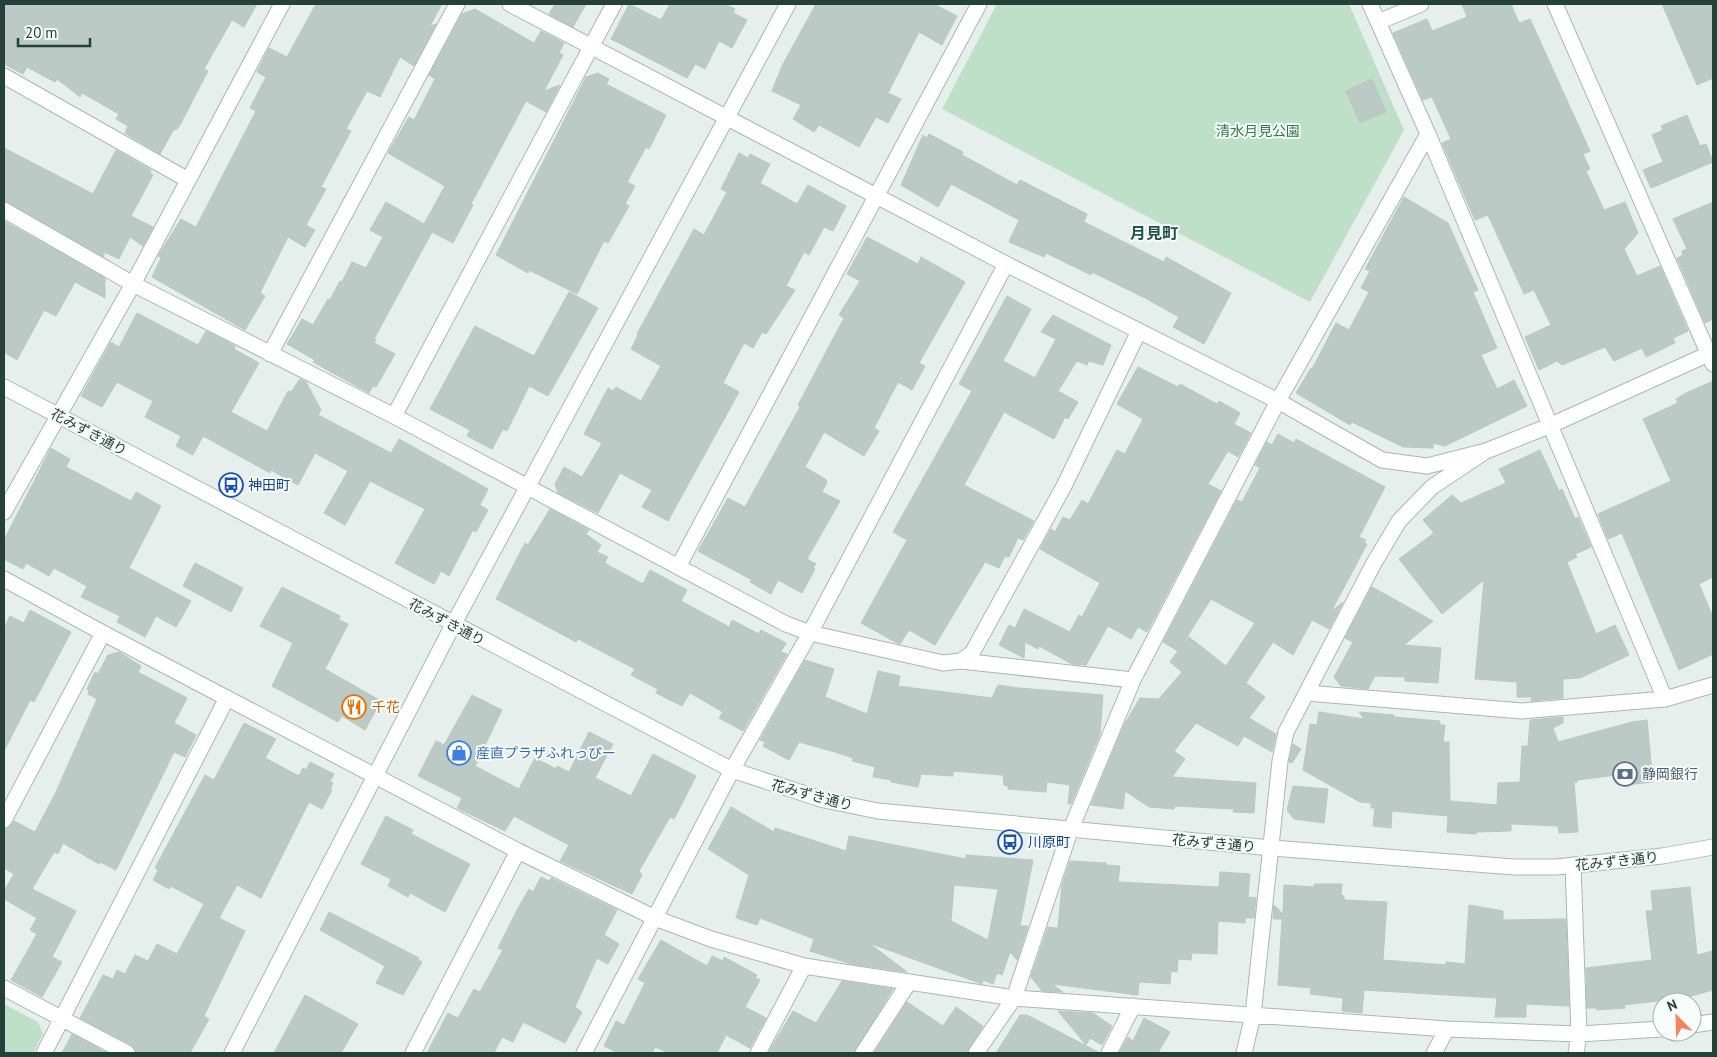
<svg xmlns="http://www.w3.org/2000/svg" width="1717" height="1057" font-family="'PT Sans','Noto Sans JP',sans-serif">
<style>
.green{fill:#bfe0c8}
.building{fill:#bbcac4;stroke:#b8c9c2;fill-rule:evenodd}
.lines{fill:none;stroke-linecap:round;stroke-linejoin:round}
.street-casing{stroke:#a8b8b2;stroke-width:17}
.secondary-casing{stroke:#a4bbb3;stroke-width:17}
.street{stroke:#fff;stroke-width:15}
.secondary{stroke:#fff;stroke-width:15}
.labels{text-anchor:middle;stroke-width:4;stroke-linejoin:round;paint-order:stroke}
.park-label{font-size:14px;fill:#2d7a4b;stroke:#f7fbf9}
.street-label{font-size:14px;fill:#24423a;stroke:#f7fbf9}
.transit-label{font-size:14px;fill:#164399;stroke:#f7fbf9;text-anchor:start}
.food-label{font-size:14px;fill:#c56008;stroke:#f7fbf9;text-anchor:start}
.shop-label{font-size:14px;fill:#366cbe;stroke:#f7fbf9;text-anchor:start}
.service-label{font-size:14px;fill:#4e5e75;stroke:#f7fbf9;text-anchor:start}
.quarter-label{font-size:16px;font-weight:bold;fill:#1f5548;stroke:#f7fbf9}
</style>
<rect width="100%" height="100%" fill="#e6efeb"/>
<path class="green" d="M997 4H1349L1404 130 1310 302 942 109Z
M4 1004 38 1022 43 1034 33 1053H4Z"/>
<path class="building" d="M4 4H257L244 27 232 20 204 69 208 71 180 125 176 130 174 129 160 154 125 133 128 126 116 119 119 114 82 93 80 97 57 79 55 82 27 67 23 74 4 64Z
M316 4H442L430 26 436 24 414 66 400 57 380 97 367 91 346 129 351 131 321 187 326 189 306 225 315 230 305 247 288 237 260 293 265 296 245 330 152 277 161 258 158 256 181 219 196 227 256 111 250 108 266 77 257 72 269 48 287 57Z
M555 4H586L573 27 549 14Z
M629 4 661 20 670 4H725L735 9 733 13 747 20 732 48 719 41 705 69 695 64 687 78 611 39Z
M816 4H934L957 16 942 45 919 32 888 93 901 99 888 123 876 117 859 147 819 125 814 132 793 119 801 105 772 91 782 66Z
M1462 4H1511L1519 23 1530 19 1590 151 1583 154 1590 169 1586 171 1604 210 1625 202 1638 233 1624 249 1637 276 1660 266 1688 331 1673 338 1675 343 1646 357 1642 348 1614 361 1605 347 1562 365 1557 361 1539 370 1525 337 1551 325 1534 290 1524 294 1488 215 1475 220 1442 143 1451 139 1432 97 1423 100 1393 33 1427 19 1432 31 1467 17Z
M1662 4H1713V78L1697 85Z
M475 9 534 43 541 31 564 43 559 53 563 55 544 91 560 85 546 112 526 101 471 204 473 205 453 243 432 232 374 339 376 340 374 343 395 354 376 387 373 386 369 393 313 362 315 360 287 344 302 319 313 325 328 299 330 300 340 281 342 282 352 262 366 268 383 237 370 230 386 202 424 224 445 186 388 153 409 117 414 120 435 79 429 75 462 14Z
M598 73 609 79 606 84 666 115 649 149 646 147 627 182 635 186 625 204 629 206 608 243 604 241 577 294 529 270 528 273 496 255 586 77Z
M1372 79 1386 112 1360 123 1346 91Z
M1687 115 1700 146 1706 144 1713 162 1651 188 1643 170 1663 162 1652 135 1663 130 1661 126Z
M929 134 963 152 962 155 1017 185 1020 180 1087 214 1084 222 1164 262 1166 257 1231 293 1204 344 1173 327 1179 317 1145 298 1092 272 1091 275 1046 253 1044 257 1009 242 1019 220 951 184 938 207 901 185 923 135 927 138Z
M4 148 93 194 116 150 151 170 150 173 153 175 131 216 153 227 143 246 130 237 119 259 104 252V257L4 201Z
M739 153 748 158 750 154 770 164 760 183 797 204 808 185 846 206 833 231 824 227 809 255 804 252 786 286 795 290 766 334 762 332 753 348 744 343 723 383 739 392 668 521 642 507 652 490 620 473 598 513 558 493 555 484 564 467 582 477 602 443 584 434 608 388 613 391 616 387 641 401 661 366 631 349 638 335 637 334 694 229 704 235 727 192 721 189Z
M1404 197 1448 223 1478 290 1473 292 1497 348 1481 355 1497 389 1514 380 1527 406 1445 446 1433 443V448L1403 447 1352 422 1350 425 1296 393 1311 368 1312 369 1336 323 1349 330 1369 292 1361 288 1370 271 1365 269Z
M1713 202V319L1705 323 1677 258 1683 255 1682 251 1687 249 1673 219Z
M4 221 105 278V298L75 282 56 316 44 310 17 360 4 352Z
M867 237 918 264 921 257 965 282 919 363 925 366 912 390 898 382 874 428 879 431 864 456 824 432 805 467 825 479 827 482 822 492 840 501 807 559 816 564 813 567 815 569 802 593 778 580 771 594 750 582 752 580 698 551 728 498 745 507 800 407 798 405 844 318 839 315 860 281 847 274Z
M569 292 598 308 548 396 529 386 507 431 503 429 492 449 467 436 470 430 430 409 475 326 534 356Z
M1007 296 1031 309 1003 361 1035 378 1056 339 1041 332 1053 315 1111 345 1103 365 1089 361 1087 365 1077 361 1058 391 1078 402 1068 419 1065 417 1054 439 1004 412 964 485 1034 521 1023 540 1018 538 1009 557 1005 556 999 568 985 562 935 645 909 630 900 644 895 642 861 623 907 540 893 532 972 391 959 384Z
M137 313 198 345 206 331 235 346 234 349 259 363 231 412 267 431 288 391 291 392 300 379 306 382 321 410 318 415 391 453 399 439 488 489 480 505 488 510 476 532 473 530 449 576 441 571 434 584 395 563 425 509 370 481 345 525 324 513 348 471 315 453 298 485 271 470 270 473 203 436 193 455 176 446 181 436 145 417 153 401 117 382 102 407 81 396 111 342 119 347Z
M1138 367 1178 387 1180 384 1217 404 1219 401 1240 413 1234 424 1251 433 1238 457 1228 451 1208 484 1221 491 1147 632 1138 627 1131 639 1108 626 1086 665 1072 664 1039 646 1038 649 1025 642 1024 658 999 645 1009 625 1015 628 1024 609 1070 632 1079 615 1082 617 1100 583 1040 549 1051 529 1055 532 1063 517 1070 520 1082 500 1088 504 1117 450 1125 454 1143 419 1117 404Z
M1713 381V577L1699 584 1713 617V654L1679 670 1622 533 1608 539 1598 514 1671 481 1643 419 1678 403 1676 399 1686 393Z
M1278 434 1294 443 1296 439 1385 487 1359 537 1366 540 1364 543 1367 544 1331 612 1343 602 1329 629 1312 620 1293 655 1273 642 1246 683 1265 697 1249 718 1276 734 1272 752 1244 736 1238 746 1196 723 1174 751 1185 759 1172 777 1256 783 1254 813 1233 812 1234 809 1175 806 1174 809 1149 807 1125 791 1123 809 1091 805 1124 725 1140 698 1159 699 1182 672 1170 662 1178 651 1163 642 1237 500 1242 502 1260 468 1255 465 1267 442 1272 445ZM1211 599 1255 623 1226 666 1189 637 1180 648Z
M51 448 70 459 66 467 131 501 136 492 161 506 129 568 191 601 176 627 156 616 145 637 117 622 120 616 81 597 87 586 54 568 49 576 26 563 23 569 4 559V540Z
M1540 450 1559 491 1562 489 1575 519 1578 517 1591 547 1575 554 1577 557 1567 562 1596 634 1615 625 1629 655 1580 678 1563 679V698L1531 701 1532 697H1517V682L1475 679 1484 580 1442 614 1399 559 1434 533 1423 520 1452 495 1461 503 1506 483 1499 469Z
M550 509 589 530 586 534 601 545 597 552 608 557 605 562 608 565 643 584 650 570 687 590 681 601 729 627 732 620 759 634 761 630 786 643 781 652 787 654 743 731 719 718 723 712 690 693 682 706 656 693 658 689 631 675 635 669 578 639 576 642 496 599 525 543 528 545Z
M195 563 243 588 231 612 183 586Z
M282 587 340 616 339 620 348 624 325 669 381 701 365 730 342 716 338 722 272 686 293 643 260 626Z
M1372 587 1433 621 1404 645 1441 648 1438 683 1405 681V677L1375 676 1368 689 1341 686 1334 677 1353 642 1345 638Z
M30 610 71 632 34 702 30 700 4 751V628L10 616 24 623Z
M119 652 141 666 138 672 187 698 174 723 196 735 185 757 174 752 116 870 100 862 99 864 63 843 58 854 54 852 32 889 76 911 52 957 62 962 42 997 11 980 37 934 30 930 37 918 4 899V891L14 874 4 868V829L9 828 14 821 35 832 56 792 97 699 88 694 89 691 87 689 95 672 98 674 108 655Z
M805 660 834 669 825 697 867 714 878 671 900 676 898 686 992 698 998 685 1019 688 1103 695 1100 734 1071 804H1068L1070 785 1047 782 1046 792 1008 789V786L1004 785 1003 775 953 771V776L921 774 918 787 891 782V780L873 777 875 767 852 761 853 758 835 752 799 742 789 760 763 746 765 742 760 740Z
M472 695 502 710 475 766 519 789 535 758 556 769 557 766 569 772 589 732 613 744 595 778 631 796 653 754 696 776 674 819 670 817 639 871 642 875 632 894 560 861 569 845 514 816 505 831 457 808 462 798 418 776 436 741 444 745Z
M1319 712 1364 719 1359 712 1394 715V717L1440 721V725H1445L1443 742H1449L1450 801 1497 805 1498 783 1520 782 1522 746H1528L1530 720 1563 717V723L1553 728 1558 742 1632 722 1647 720 1653 782 1625 785 1624 774 1577 780V782H1574L1578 832 1559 833 1558 826 1511 824V831L1477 832 1476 834 1447 832 1448 816 1392 811 1391 828 1373 826 1375 808H1371V803L1360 802 1303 770 1310 724 1317 725Z
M244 723 276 739 265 758 299 776 303 768 306 770 310 762 334 774 330 782 333 783 330 789 332 790 322 809 309 802 261 898 237 885 219 918 245 931 204 1016 209 1019 190 1053H136L131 1045 80 1018 103 975 113 979 117 970 125 974 135 955 148 961 157 944 177 954 204 904 171 886 169 889 153 880 158 870 155 868 205 775 214 780Z
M1293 744 1301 749 1292 763 1289 762Z
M1293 786 1328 789 1324 823 1294 819 1287 810Z
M731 807 774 832 775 828 846 851 849 836 966 859V855L1033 860 1020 926H1028L1017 960 1010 952 1002 975 997 973 993 984 983 980 982 984 869 943 907 972 851 964 810 951 814 939 760 918 757 925 736 918 749 875 708 849ZM954 885 998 889 988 940 951 921Z
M386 816 413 830 411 834 470 864 445 912 410 893 408 897 388 886 391 879 361 864Z
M1070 861 1106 863V865L1120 866 1118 882 1219 887 1220 872 1250 874 1248 897 1256 898 1254 918H1245V923L1218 921 1217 954 1192 953 1191 960 1178 959 1177 972 1171 971 1170 984 1139 982 1138 995 1052 984 1063 992 1042 991 1031 977 1048 927 1058 928 1062 885Z
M541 877 549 881 551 878 617 910 604 935 619 944 608 964 597 958 575 1007 582 1012 565 1043 523 1022 513 1042 502 1037 494 1053H427L448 1013 458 1018 474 989 480 992 503 950 498 948 516 912 529 889 533 892Z
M1314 884H1342L1341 895 1344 896V900L1387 902 1383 960 1446 965V962L1465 964 1469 905 1503 911V920L1566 919 1569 1006 1526 1004V1017H1495L1497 998 1364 990 1362 1013 1342 1011 1343 998 1310 994 1311 988 1278 985 1282 919H1273L1274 905 1283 914 1284 885 1314 887Z
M1690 887 1697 955 1713 951V990L1684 998 1624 1005 1625 1008 1597 1010V1008H1587L1586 968 1652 960 1646 911H1653L1651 891Z
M329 912 419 958 418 960 422 962 403 995 376 983 385 966 320 930Z
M661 940 707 966 712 956 723 961 724 957 757 975 755 978 760 980 745 1007 766 1018 750 1048 726 1035 717 1053H669L655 1047 652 1053H618L604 1046 616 1021 624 1025 645 983 638 979Z
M842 981 893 989 854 1053H768L793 1011 816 1023Z
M305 995 358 1024 341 1053H274Z
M907 1002 943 1026 956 1007 983 1026 967 1053H874Z
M1058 1011 1093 1013 1112 1026 1102 1045 1090 1038 1086 1045Z
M1020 1015H1027L1100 1053H996Z
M1144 1018 1170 1032 1158 1053H1119L1128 1037 1133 1041Z
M72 1034 107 1053H62Z"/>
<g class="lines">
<g class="street-casing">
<path id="street" d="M510 4 1006 264 1278 401 1382 460 1427 466 1486 451
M1370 4 1428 134 1665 699
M1555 4 1713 364
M1378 22 1421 4
M4 76 188 180
M4 210 133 284 394 416 786 624 810 633 943 663 961 661 972 653 1064 486 1139 331
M270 354 457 4
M394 416 614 4
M4 512 133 284 282 4
M678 567 979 4
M4 579 103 633 518 851 655 918 711 939 804 966 1014 998 1447 1029 1579 1034 1662 1029
M961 661 1133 680
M1307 693 1522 711 1665 699 1713 685
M4 820 103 633
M1573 865 1579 1034 1576 1053
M4 988 127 1053
M1692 1025 1713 1022
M44 1053 227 698
M413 1053 518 851
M584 1053 732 770 810 633 1006 264
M758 1053 804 966
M863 1053 908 984
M976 1053 1014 998 1070 831 1133 680 1278 401 1428 134
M1109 1053 1133 1006
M1244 1053 1253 1015 1280 761 1286 732 1374 563 1399 521 1432 487 1486 451 1549 426 1713 352
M1434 1053 1447 1029"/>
</g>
<g class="secondary-casing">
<path id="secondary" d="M4 387 732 770 824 800 878 811 1272 848 1514 867H1556L1662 856 1713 847
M232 1053 453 625 788 4"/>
</g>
<use href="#street" class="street"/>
<use href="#secondary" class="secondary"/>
</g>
<defs>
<g id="bus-ring" transform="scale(1.25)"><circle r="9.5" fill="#f7fbf9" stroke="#1a4fb4" stroke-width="1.5"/><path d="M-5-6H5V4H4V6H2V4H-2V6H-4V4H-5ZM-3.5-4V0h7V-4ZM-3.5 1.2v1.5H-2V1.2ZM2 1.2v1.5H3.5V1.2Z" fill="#1a4fb4"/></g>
<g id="restaurant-ring" transform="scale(1.25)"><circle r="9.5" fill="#f7fbf9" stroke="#e8710a" stroke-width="1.5"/><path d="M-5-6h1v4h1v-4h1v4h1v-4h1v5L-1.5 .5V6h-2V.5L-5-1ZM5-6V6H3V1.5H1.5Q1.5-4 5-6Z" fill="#e8710a"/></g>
<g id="shop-ring" transform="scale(1.25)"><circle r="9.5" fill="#f7fbf9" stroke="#3f7fe0" stroke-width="1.5"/><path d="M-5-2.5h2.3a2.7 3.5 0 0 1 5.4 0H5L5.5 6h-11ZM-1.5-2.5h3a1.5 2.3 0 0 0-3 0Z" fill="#3f7fe0"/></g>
<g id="bank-ring" transform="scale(1.25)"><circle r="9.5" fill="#f7fbf9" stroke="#5c6f8a" stroke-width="1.5"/><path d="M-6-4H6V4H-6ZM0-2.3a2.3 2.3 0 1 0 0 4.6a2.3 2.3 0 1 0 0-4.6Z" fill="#5c6f8a"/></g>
</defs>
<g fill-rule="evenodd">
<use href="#bus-ring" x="231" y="485"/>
<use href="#restaurant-ring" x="354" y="707"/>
<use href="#shop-ring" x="459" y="753"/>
<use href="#bank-ring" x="1625" y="774"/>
<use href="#bus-ring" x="1010" y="842"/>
</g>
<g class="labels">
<g class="park-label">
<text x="1258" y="136">清水月見公園</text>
</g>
<g class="street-label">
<text transform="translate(89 432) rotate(28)" y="5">花みずき通り</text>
<text transform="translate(447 622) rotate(28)" y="5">花みずき通り</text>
<text transform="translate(812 795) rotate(15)" y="5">花みずき通り</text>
<text transform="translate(1214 843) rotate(5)" y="5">花みずき通り</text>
<text transform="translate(1617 861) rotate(-6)" y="5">花みずき通り</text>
</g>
<g class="transit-label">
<text x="248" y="490">神田町</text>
<text x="1028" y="847">川原町</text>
</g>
<g class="food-label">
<text x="372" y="712">千花</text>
</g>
<g class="shop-label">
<text x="476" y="758">産直プラザふれっぴー</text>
</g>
<g class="service-label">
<text x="1642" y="779">静岡銀行</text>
</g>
<g class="quarter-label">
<text x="1154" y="239">月見町</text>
</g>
</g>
<rect width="1717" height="1057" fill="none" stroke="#24423a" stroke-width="10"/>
<g transform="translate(1677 1017) rotate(337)"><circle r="24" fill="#f7fbf9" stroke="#a3b1ad"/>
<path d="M0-4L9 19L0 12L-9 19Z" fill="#f4845f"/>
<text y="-8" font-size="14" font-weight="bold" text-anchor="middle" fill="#24423a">N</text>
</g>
<path d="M18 38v8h72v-8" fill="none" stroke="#24423a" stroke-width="2.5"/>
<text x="25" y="38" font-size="15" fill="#24423a" stroke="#f7fbf9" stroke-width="4" paint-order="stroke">20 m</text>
</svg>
